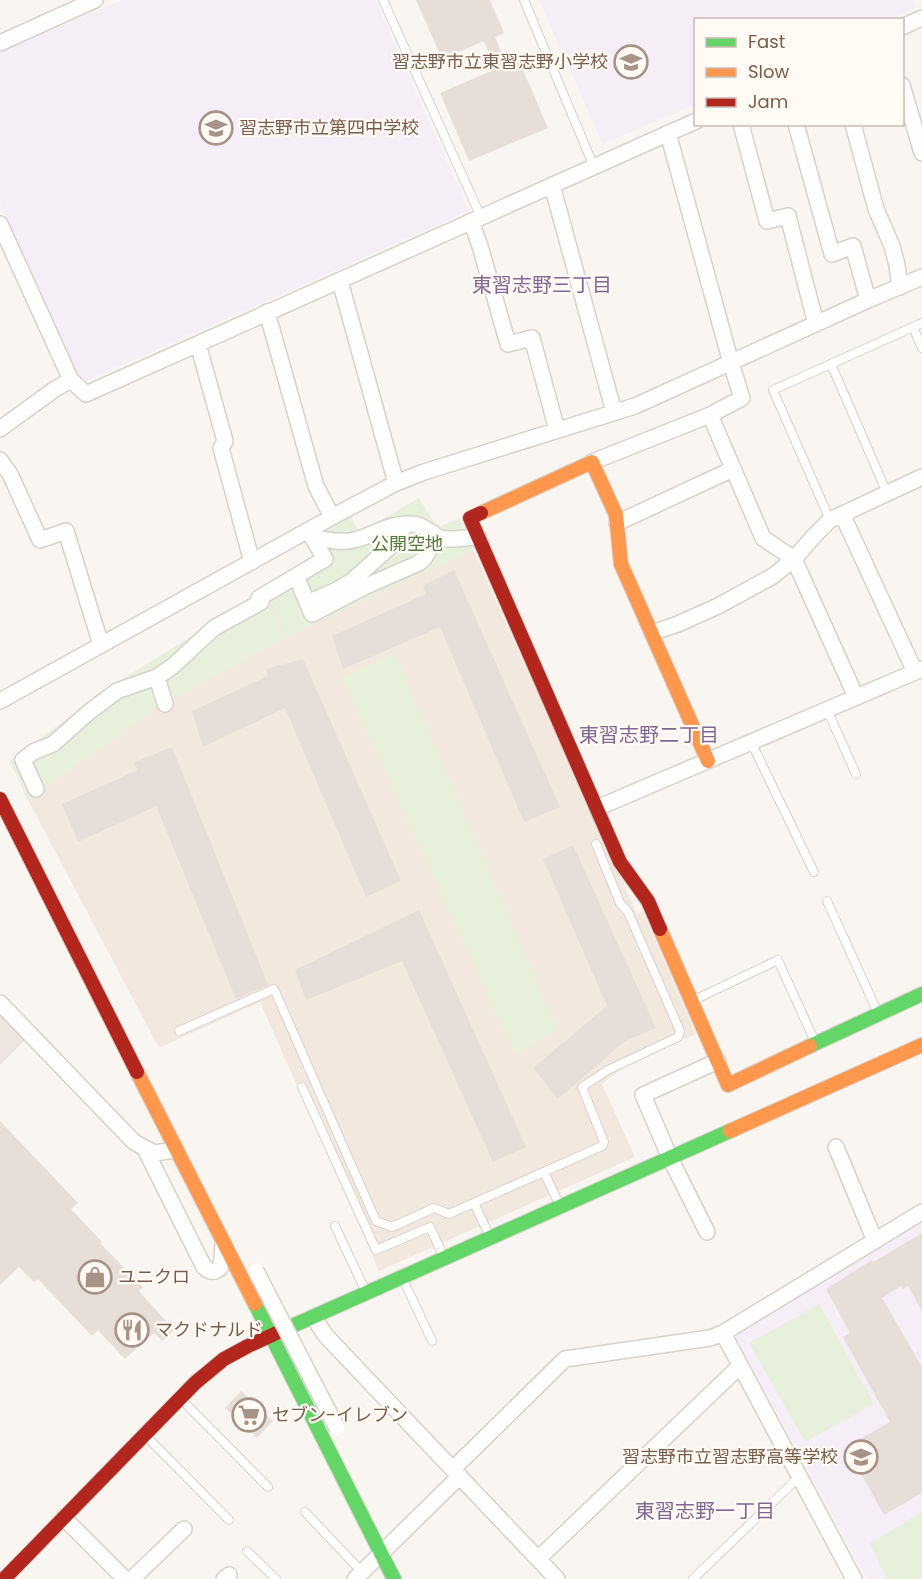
<svg xmlns="http://www.w3.org/2000/svg" width="922" height="1579" font-family="Poppins,'Noto Sans JP',sans-serif">
<style>
.residential{fill:#f2e8de}
.industrial{fill:#ede5e0}
.education{fill:#f6eef6}
.green{fill:#e7f0db}
.building{fill:#e6ded7}
.lines{fill:none;stroke-linecap:round;stroke-linejoin:round}
.lane-casing{stroke:#d7d1cb;stroke-width:10}
.street-casing{stroke:#d7d1cb;stroke-width:18}
.fast-casing{stroke:#d9d2cb;stroke-width:16}
.slow-casing{stroke:#d9d2cb;stroke-width:16}
.jam-casing{stroke:#d9d2cb;stroke-width:16}
.lane{stroke:#fefefd;stroke-width:8}
.street{stroke:#fefefd;stroke-width:15}
.fast{stroke:#63d668;stroke-width:14}
.slow{stroke:#ff974d;stroke-width:14}
.jam{stroke:#b3261e;stroke-width:14}
.street-bridge-casing{stroke:#d7d1cb;stroke-width:18;stroke-linecap:butt}
.street-bridge{stroke:#fefefd;stroke-width:15}
.labels{text-anchor:middle;stroke-width:4.5;stroke-linejoin:round;paint-order:stroke}
.poi-label{font-size:18px;fill:#7a5c4d;stroke:#fffaf3;text-anchor:start}
.park-label{font-size:18px;fill:#537a41;stroke:#fffaf3}
.neighbourhood-label{font-size:20px;fill:#846695;stroke:#fffaf3}
</style>
<rect width="100%" height="100%" fill="#f9f5f0"/>
<path class="residential" d="M419 498 437 528 459 518 473 550 637 914 643 912 696 1034 622 1068 602 1084 635 1157 379 1271 260 1002 159 1048 28 800 10 761 110 687 239 607 251 597 318 558 349 513 360 533Z"/>
<path class="industrial" d="M0 1014 25 1040 0 1065Z"/>
<path class="education" d="M122 0H375L469 211 86 381 77 373 0 204V52Z
M539 0H912L916 8 889 19 696 20 695 104 603 144Z
M922 1221V1579H867L735 1335Z"/>
<path class="green" d="M419 498 437 528 459 518 473 550 286 637 269 599 336 563 317 532 349 513 360 533Z
M315 532 333 562 266 599 284 638 152 710 28 800 10 761 110 687 239 607 251 597 318 558Z
M395 654 557 1029 515 1055 342 677Z
M819 1304 874 1404 805 1442 749 1343Z
M922 1512V1579H886L870 1543Z"/>
<path class="building" d="M416 0H490L504 33 495 37 507 66 519 61 548 128 469 161 440 93 496 69 484 41 442 59Z
M454 570 560 807 524 822 440 627 343 669 332 636 426 594 423 586Z
M303 659 401 881 366 897 285 708 203 747 192 711 268 676 266 669Z
M172 747 268 985 236 999 156 806 78 842 62 804 138 770 133 763Z
M573 845 656 1028 625 1041 558 1099 533 1068 607 1006 543 859Z
M419 910 526 1147 493 1162 402 961 306 1000 295 970Z
M0 1121 78 1203 71 1209 102 1242 100 1243 143 1287 139 1291 174 1330 162 1341 154 1333 125 1359 98 1330 92 1336 38 1279 34 1282 19 1267 0 1285Z
M922 1233V1311L908 1286 903 1289 901 1286 882 1298 922 1367V1493L884 1515 846 1447 890 1422 843 1337 850 1333 826 1289 872 1260 873 1262Z
M241 1391 273 1421 257 1438 225 1408Z"/>
<g class="lines">
<g class="lane-casing">
<path id="lane" d="M383 0 481 217
M524 0 594 167
M913 327 922 348
M831 364 887 493
M830 520 773 390 922 323
M827 710 856 774
M751 742 814 872
M827 901 878 1013
M692 1001 778 960 815 1042
M179 1031 274 989 376 1221 392 1227 434 1208 449 1214 602 1146 604 1142 582 1087 608 1070 678 1037 680 1031 628 912 620 903 596 844
M302 1087 376 1250 430 1227 444 1258
M544 1172 560 1206
M474 1203 490 1237
M335 1226 366 1292
M403 1279 432 1341
M181 1399 268 1487
M146 1436 229 1520
M305 1512 362 1572
M247 1551 276 1579
M693 1579 800 1476"/>
</g>
<g class="street-casing">
<path id="street" d="M902 27 922 18
M0 43 95 0
M902 85 922 153
M741 124 767 221 788 216 816 324
M796 124 832 254 853 246 868 300
M853 124 876 209 892 246 897 265 900 287
M668 133 731 363 742 398 710 415 763 538 794 559 856 697
M552 185 614 412
M471 221 480 246 508 344 532 338 557 430
M0 224 71 380 86 394 696 121
M340 281 396 483
M267 312 316 486 332 517
M198 344 225 441 221 448 252 562
M0 429 55 389 71 380
M0 460 10 474 40 540 66 531 101 645
M592 462 710 415
M842 514 915 672
M617 523 733 469
M296 576 312 614 364 587 419 563C428 556 434 544 432 532
M307 603 335 591 352 581 393 544 406 524
M652 633 678 624 718 606 773 576 794 559 814 536 830 520 922 477
M157 677 165 704
M0 701 332 517 396 483 424 472 635 406 868 300 922 277
M36 789 23 760 33 752 53 744 89 712 117 691 157 677 173 666 214 628 261 602 259 598 325 559 312 537C327 540 343 544 358 539 378 533 389 523 412 524 424 524 430 535 441 538 452 541 467 537 478 537
M597 808 922 669
M0 1003 134 1142 154 1153 175 1150
M836 1147 875 1241
M145 1149 204 1267C209 1272 214 1273 220 1268L222 1259 223 1243
M707 1232 670 1158 643 1095 718 1061
M314 1318 326 1336 557 1579
M723 1333 854 1579
M453 1469 565 1359 710 1338 723 1333 922 1212
M64 1518 125 1579
M538 1559 740 1366
M132 1579 184 1529
M224 1579 229 1575
M355 1579 460 1476"/>
</g>
<g class="fast-casing">
<path id="fast" d="M810 1046 922 994
M255 1304 394 1579
M281 1331 730 1131"/>
</g>
<g class="slow-casing">
<path id="slow" d="M481 513 592 462 616 515 621 564 708 761
M660 929 728 1085 810 1046
M137 1072 255 1304
M730 1131 922 1045"/>
</g>
<g class="jam-casing">
<path id="jam" d="M481 513 470 518 620 862 648 901 660 929
M0 799 137 1072
M4 1579 195 1383 224 1359 248 1346 281 1331"/>
</g>
<use href="#lane" class="lane"/>
<use href="#street" class="street"/>
<use href="#fast" class="fast"/>
<use href="#slow" class="slow"/>
<use href="#jam" class="jam"/>
<g class="street-bridge-casing">
<path id="street-bridge" d="M256 1271 337 1428"/>
</g>
<use href="#street-bridge" class="street-bridge"/>
</g>
<defs>
<g id="school-ring" transform="scale(1.725)"><circle r="9.5" fill="#fffaf3" stroke="#a69286" stroke-width="1.5"/><path d="M0-5L7-2L0 1L-7-2ZM-4 1L0 2.5L4 1V4Q0 6-4 4Z" fill="#a69286"/></g>
<g id="shop-ring" transform="scale(1.725)"><circle r="9.5" fill="#fffaf3" stroke="#a69286" stroke-width="1.5"/><path d="M-5-2.5h2.3a2.7 3.5 0 0 1 5.4 0H5L5.5 6h-11ZM-1.5-2.5h3a1.5 2.3 0 0 0-3 0Z" fill="#a69286"/></g>
<g id="restaurant-ring" transform="scale(1.725)"><circle r="9.5" fill="#fffaf3" stroke="#a69286" stroke-width="1.5"/><path d="M-5-6h1v4h1v-4h1v4h1v-4h1v5L-1.5 .5V6h-2V.5L-5-1ZM5-6V6H3V1.5H1.5Q1.5-4 5-6Z" fill="#a69286"/></g>
<g id="supermarket-ring" transform="scale(1.725)"><circle r="9.5" fill="#fffaf3" stroke="#a69286" stroke-width="1.5"/><path d="M-6-5.5h2.5l.6 2H6L4.5 2H-2.5L-4.4-4H-6ZM-1.5 3.2a1.3 1.3 0 1 0 .1 0ZM3 3.2a1.3 1.3 0 1 0 .1 0Z" fill="#a69286"/></g>
</defs>
<g fill-rule="evenodd">
<use href="#school-ring" x="631" y="62"/>
<use href="#school-ring" x="216" y="128"/>
<use href="#shop-ring" x="95" y="1277"/>
<use href="#restaurant-ring" x="132" y="1330"/>
<use href="#supermarket-ring" x="249" y="1415"/>
<use href="#school-ring" x="861" y="1457"/>
</g>
<g class="labels">
<g class="poi-label">
<text x="608" y="68" text-anchor="end">習志野市立東習志野小学校</text>
<text x="239" y="134">習志野市立第四中学校</text>
<text x="118" y="1283">ユニクロ</text>
<text x="155" y="1336">マクドナルド</text>
<text x="272" y="1421">セブン-イレブン</text>
<text x="838" y="1463" text-anchor="end">習志野市立習志野高等学校</text>
</g>
<g class="park-label">
<text x="407" y="550">公開空地</text>
</g>
<g class="neighbourhood-label">
<text x="542" y="292">東習志野三丁目</text>
<text x="649" y="742">東習志野二丁目</text>
<text x="705" y="1518">東習志野一丁目</text>
</g>
</g>
<rect x="694" y="18" width="210" height="108" fill="#fffaf3" stroke="#cabbb1" stroke-width="1.5"/>
<rect x="706" y="38" width="30" height="9" fill="#63d668" stroke="#cabbb1" stroke-width="1.5"/>
<text x="748" y="48" font-size="18" fill="#7a5c4d">Fast</text>
<rect x="706" y="68" width="30" height="9" fill="#ff974d" stroke="#cabbb1" stroke-width="1.5"/>
<text x="748" y="78" font-size="18" fill="#7a5c4d">Slow</text>
<rect x="706" y="98" width="30" height="9" fill="#b3261e" stroke="#cabbb1" stroke-width="1.5"/>
<text x="748" y="108" font-size="18" fill="#7a5c4d">Jam</text>
</svg>
